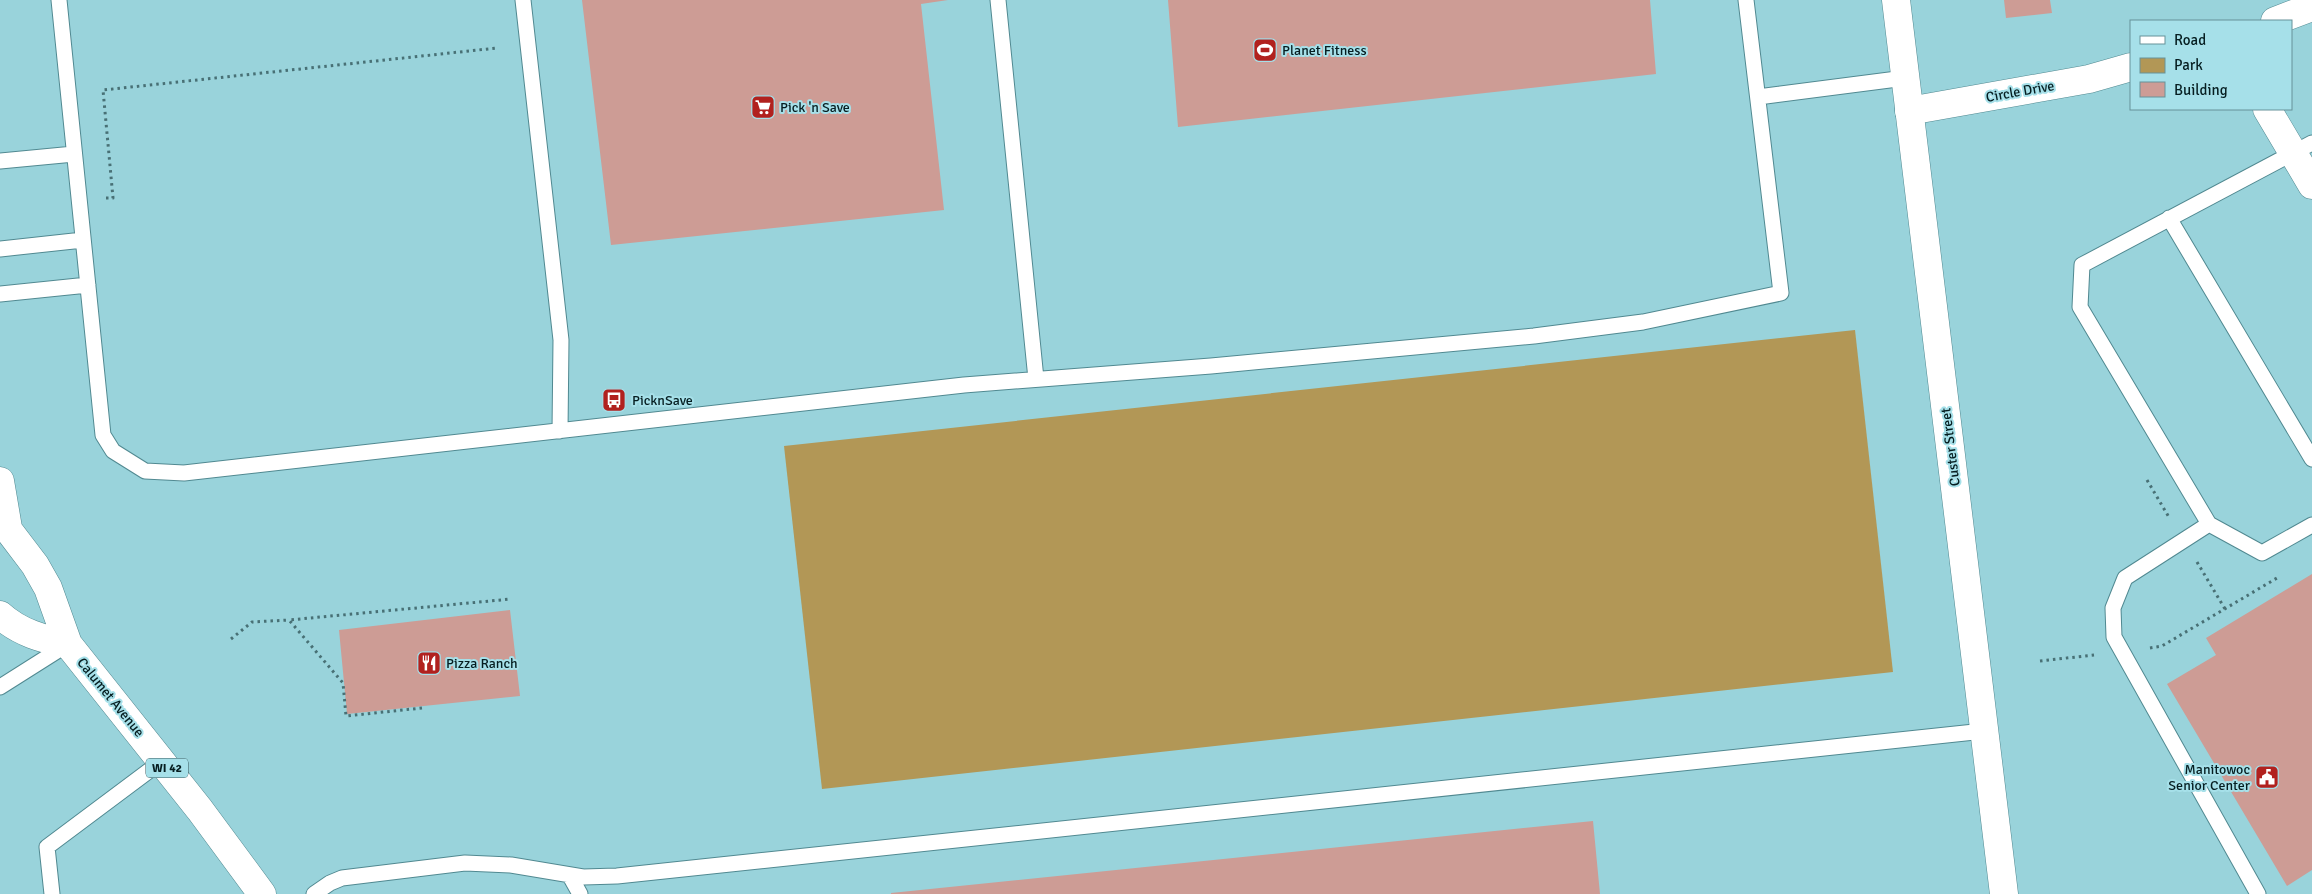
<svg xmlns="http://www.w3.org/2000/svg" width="2312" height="894" font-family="Signika,sans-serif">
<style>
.green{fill:#b29756}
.building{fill:#cd9c95}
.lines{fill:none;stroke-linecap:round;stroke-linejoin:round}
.lane-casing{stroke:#518991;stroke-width:17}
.street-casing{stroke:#518991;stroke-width:29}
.secondary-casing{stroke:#518991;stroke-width:29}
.primary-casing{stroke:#518991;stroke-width:29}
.path{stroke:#487075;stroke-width:3;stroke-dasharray:2.5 4;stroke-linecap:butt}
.lane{stroke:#fff;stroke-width:15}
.street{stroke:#fff;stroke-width:28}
.secondary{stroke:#fff;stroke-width:28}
.primary{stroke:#fff;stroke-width:28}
.labels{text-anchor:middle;stroke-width:4;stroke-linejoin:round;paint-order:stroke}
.shield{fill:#a6e0e9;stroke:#36585d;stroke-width:1}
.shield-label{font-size:12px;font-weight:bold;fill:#061e21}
.poi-label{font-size:14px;fill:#061e21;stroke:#a6e0e9;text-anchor:start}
.street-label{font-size:14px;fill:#061e21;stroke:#a6e0e9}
</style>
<rect width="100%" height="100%" fill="#99d3db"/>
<path class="green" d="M1855 330 1893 672 822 789 784 446Z"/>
<path class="building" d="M582 0H948L921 4 944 210 611 245Z
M1168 0H1650L1656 74 1178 127Z
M2004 0H2050L2052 13 2006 18Z
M2312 574V870L2287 886 2167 684 2216 655 2206 638Z
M510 610 520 696 347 714 339 630Z
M1593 821 1600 894H891V893Z"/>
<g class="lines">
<g class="lane-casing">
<path id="lane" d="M59 0 103 435 113 451 145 471 184 473 964 385 1211 366 1534 336 1643 322 1781 293 1746 0
M523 0 561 340 560 431
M998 0 1036 379
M1758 97 1905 78
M2312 143 2082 265 2080 307 2209 524 2262 553 2312 525
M0 161 74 154
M2169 218 2312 459
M0 249 83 240
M0 294 88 285
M2209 524 2125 578 2113 608 2114 637 2258 894
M0 687 68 644
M570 876 580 894
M52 894 47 847 162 761
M314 894 330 883 342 878 465 863 511 865 583 877 617 876 1984 731"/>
</g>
<g class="street-casing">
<path id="street" d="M2275 21 2312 7
M2267 109 2312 185
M1909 111 2089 79 2131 67"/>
</g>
<g class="secondary-casing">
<path id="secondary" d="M1896 0 2004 894"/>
</g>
<g class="primary-casing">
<path id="primary" d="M0 481 8 528
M0 519 35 565 48 588 68 644 200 810 262 894
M0 615C20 633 43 639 68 644"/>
</g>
<path class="path" d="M106 198H113L103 90 497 48
M2147 480 2170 519
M2197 562 2225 609
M231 639 252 622 289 620
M2150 648 2162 646 2277 578
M2040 661 2094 655
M422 708 346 716 343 683 289 620 511 599"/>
<use href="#lane" class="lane"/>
<use href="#street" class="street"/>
<use href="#secondary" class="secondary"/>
<use href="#primary" class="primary"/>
</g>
<defs>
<g id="stadium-square" transform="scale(1.25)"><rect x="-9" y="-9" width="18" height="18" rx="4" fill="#b1211e" stroke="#a6e0e9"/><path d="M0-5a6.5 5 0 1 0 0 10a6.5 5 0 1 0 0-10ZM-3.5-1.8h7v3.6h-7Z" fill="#fff"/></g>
<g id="supermarket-square" transform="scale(1.25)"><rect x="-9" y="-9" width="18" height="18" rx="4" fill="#b1211e" stroke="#a6e0e9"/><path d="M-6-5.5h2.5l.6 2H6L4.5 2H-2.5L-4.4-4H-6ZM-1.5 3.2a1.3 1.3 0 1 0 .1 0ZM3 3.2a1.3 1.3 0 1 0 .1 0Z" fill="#fff"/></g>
<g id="bus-square" transform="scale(1.25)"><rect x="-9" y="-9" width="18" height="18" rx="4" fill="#b1211e" stroke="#a6e0e9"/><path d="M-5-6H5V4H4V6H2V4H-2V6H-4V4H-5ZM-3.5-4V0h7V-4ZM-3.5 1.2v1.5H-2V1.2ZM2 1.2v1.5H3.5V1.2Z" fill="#fff"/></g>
<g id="restaurant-square" transform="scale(1.25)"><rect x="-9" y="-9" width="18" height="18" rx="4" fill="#b1211e" stroke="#a6e0e9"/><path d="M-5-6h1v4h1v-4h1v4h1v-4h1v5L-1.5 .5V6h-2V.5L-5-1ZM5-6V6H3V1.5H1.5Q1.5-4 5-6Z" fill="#fff"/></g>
<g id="civic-square" transform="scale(1.25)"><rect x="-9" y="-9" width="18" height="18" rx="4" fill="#b1211e" stroke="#a6e0e9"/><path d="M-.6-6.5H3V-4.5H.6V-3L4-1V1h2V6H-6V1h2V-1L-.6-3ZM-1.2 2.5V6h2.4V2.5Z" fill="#fff"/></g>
</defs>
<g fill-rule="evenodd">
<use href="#stadium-square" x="1265" y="50"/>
<use href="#supermarket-square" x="763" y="107"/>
<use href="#bus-square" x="614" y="400"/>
<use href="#restaurant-square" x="429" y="663"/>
<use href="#civic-square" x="2267" y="777"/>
</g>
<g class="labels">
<rect class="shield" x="146" y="758.5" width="42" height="19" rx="4"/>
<g class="shield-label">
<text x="167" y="772">WI 42</text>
</g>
<g class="poi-label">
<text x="1282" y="55">Planet Fitness</text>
<text x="780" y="112">Pick 'n Save</text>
<text x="632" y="405">PicknSave</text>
<text x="446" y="668">Pizza Ranch</text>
<text x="2250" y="774" text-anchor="end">Manitowoc<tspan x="2250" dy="16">Senior Center</tspan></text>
</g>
<g class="street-label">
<text transform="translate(2020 91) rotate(-10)" y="5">Circle Drive</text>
<text transform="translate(1950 447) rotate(-97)" y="5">Custer Street</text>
<text transform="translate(111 697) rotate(51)" y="5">Calumet Avenue</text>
</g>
</g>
<rect x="2130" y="20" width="162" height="90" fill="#a6e0e9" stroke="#669299"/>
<rect x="2140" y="36" width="25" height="8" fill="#ffffff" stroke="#669299"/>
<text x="2174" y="45" font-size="15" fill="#061e21">Road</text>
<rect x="2140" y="58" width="25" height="15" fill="#b29756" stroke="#669299"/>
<text x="2174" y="70" font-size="15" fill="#061e21">Park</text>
<rect x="2140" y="82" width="25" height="15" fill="#cd9c95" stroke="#669299"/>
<text x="2174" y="95" font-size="15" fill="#061e21">Building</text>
</svg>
